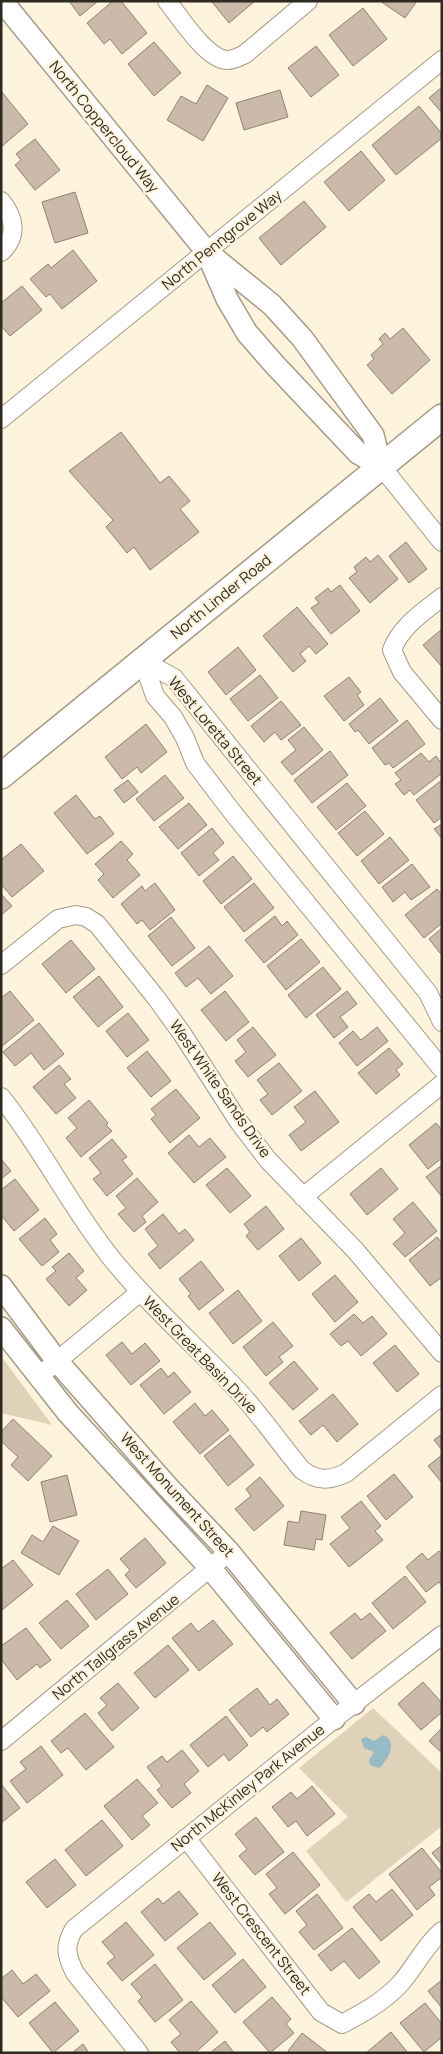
<svg xmlns="http://www.w3.org/2000/svg" width="443" height="2054" font-family="Manrope,sans-serif">
<style>
.green{fill:#e0d2b8}
.water{fill:#97bbc6}
.building{fill:#cbb9a9;stroke:#918071}
.lines{fill:none;stroke-linecap:round;stroke-linejoin:round}
.minor-casing{stroke:#a49a86;stroke-width:20}
.tertiary-casing{stroke:#a49a86;stroke-width:24}
.secondary-casing{stroke:#a49a86;stroke-width:28}
.minor{stroke:#fff;stroke-width:18}
.tertiary{stroke:#fff;stroke-width:21}
.secondary{stroke:#fff;stroke-width:25}
.labels{text-anchor:middle;stroke-width:4.5;stroke-linejoin:round;paint-order:stroke}
.street-label{font-size:15px;fill:#2e2a22;stroke:#fef3dd}
</style>
<rect width="100%" height="100%" fill="#fef3dd"/>
<path class="green" d="M1 1356 52 1425 1 1413Z
M373 1708 442 1773V1826L346 1902 306 1851 348 1817 299 1768Z"/>
<path class="water" d="M383 1735C399 1741 388 1761 379 1768L370 1765 369 1760 374 1752 364 1748 361 1739 366 1737 374 1741Z"/>
<path class="building" d="M69 1H98L80 16Z
M113 1H121L147 33 122 54 110 39 104 44 87 23Z
M214 1H255L229 23 212 2Z
M380 1H417L405 18Z
M363 8 387 39 353 66 329 35Z
M154 42 181 73 154 96 128 64Z
M316 46 339 75 311 97 288 68Z
M207 85 228 98 203 141 167 120 181 96 196 104Z
M442 87V113L429 98Z
M280 90 288 117 244 130 236 103Z
M1 91 28 124 1 147Z
M419 106 442 134V138L396 175 372 145Z
M35 139 60 170 35 190 15 165 21 160 16 154Z
M361 151 385 180 349 211 324 182Z
M75 192 88 233 55 243 42 202Z
M304 201 326 227 281 265 259 238Z
M73 250 97 281 62 309 50 294 46 297 30 279 48 264 51 268Z
M22 286 42 310 10 336 1 326V303Z
M403 328 430 360 392 394 367 365 374 359 371 355 383 344 379 339 385 333 390 339Z
M121 432 160 483 169 476 190 501 180 509 199 532 150 570 134 547 127 553 106 527 113 520 69 471Z
M406 542 427 569 409 583 389 556Z
M378 555 398 579 370 603 349 578 357 572 354 567 366 557 370 562Z
M340 585 360 611 331 634 311 608 319 603 315 598 328 588 331 592Z
M297 607 328 644 316 654 309 646 300 654 306 661 293 672 263 636Z
M442 629V667L423 645Z
M238 647 256 670 226 695 208 672Z
M260 675 278 698 248 721 230 699Z
M349 677 361 692 357 695 364 705 344 721 324 696Z
M380 698 398 721 369 744 358 730 355 732 349 724Z
M281 701 301 725 281 740 275 732 264 742 251 726Z
M407 720 425 744 393 768 389 763 385 765 372 748Z
M146 724 167 752 141 773 137 767 122 779 105 757Z
M304 727 323 750 292 775 281 762 296 750 288 740Z
M330 751 348 775 312 803 294 780Z
M421 753 429 762 436 756 442 764V773L414 795 410 790 404 795 395 784 401 780 395 773Z
M165 775 184 798 154 821 136 799Z
M128 780 138 792 124 803 114 790Z
M442 780V817L434 823 416 800Z
M347 783 366 806 336 830 317 807Z
M76 795 95 819 100 816 114 834 87 854 54 813Z
M189 803 207 825 178 849 159 827Z
M365 811 384 834 357 856 338 833Z
M442 824V839L434 829Z
M212 828 224 843 213 853 219 860 199 876 181 853Z
M390 837 409 860 379 884 361 861Z
M121 841 133 854 127 860 140 875 113 898 98 880 104 874 95 864Z
M21 844 44 871 12 897 1 884V860Z
M233 856 252 879 221 904 203 881Z
M412 864 430 887 411 900 405 892 393 902 382 887Z
M155 883 175 910 150 930 142 920 137 924 121 904 142 886 145 891Z
M254 883 274 908 244 932 224 907Z
M437 889 442 895V923L424 938 405 915Z
M1 894 12 906 1 915Z
M275 916 282 926 287 921 298 935 264 963 245 940Z
M171 917 195 948 172 966 148 936Z
M442 928V952L440 953 429 939Z
M301 939 320 962 286 990 267 966Z
M71 940 95 969 66 993 42 964Z
M209 946 233 976 211 994 198 978 186 987 175 973Z
M323 967 341 989 306 1018 288 995Z
M99 976 123 1007 98 1027 73 997Z
M10 991 34 1020 1 1047V998Z
M225 991 249 1022 226 1041 201 1010Z
M347 991 357 1004 340 1017 348 1027 334 1038 316 1015Z
M128 1013 149 1040 127 1057 106 1031Z
M39 1023 64 1054 44 1070 31 1053 15 1066 3 1052Z
M253 1027 276 1055 248 1077 235 1061 246 1052 237 1040Z
M377 1027 388 1041 357 1066 339 1043 353 1031 361 1040Z
M389 1048 403 1064 396 1070 400 1075 376 1094 358 1073Z
M147 1051 171 1081 151 1097 127 1068Z
M279 1063 302 1091 272 1115 260 1100 268 1094 257 1080Z
M59 1065 71 1079 64 1084 76 1098 56 1114 33 1087Z
M176 1089 200 1118 170 1143 151 1119 156 1115 151 1109Z
M315 1091 339 1122 301 1151 289 1135 306 1122 294 1107Z
M89 1100 108 1123 106 1125 112 1131 81 1157 66 1138 77 1128 68 1118Z
M436 1123 442 1130V1158L428 1169 409 1145Z
M189 1135 199 1147 210 1138 226 1157 194 1183 168 1153Z
M112 1139 127 1157 122 1160 133 1174 107 1196 93 1179 101 1173 89 1158Z
M1 1159 11 1171 1 1179Z
M442 1165V1197L426 1177Z
M227 1168 251 1196 230 1213 206 1185Z
M381 1168 398 1189 367 1215 350 1194Z
M137 1178 158 1202 142 1216 146 1222 134 1232 118 1214 126 1208 116 1196Z
M15 1179 39 1210 14 1231 1 1215V1190Z
M413 1202 437 1231 405 1257 393 1244 405 1233 393 1219Z
M266 1206 284 1229 258 1250 246 1236 250 1232 244 1224Z
M163 1214 179 1234 185 1229 194 1240 160 1269 148 1254 158 1246 145 1229Z
M45 1218 57 1234 50 1240 59 1252 42 1266 19 1239Z
M437 1237 442 1243V1277L430 1286 409 1260Z
M301 1238 321 1263 299 1281 279 1256Z
M69 1253 84 1271 76 1278 87 1290 69 1306 46 1279 56 1271 52 1267Z
M201 1261 224 1290 199 1310 188 1296 191 1294 179 1279Z
M335 1275 358 1302 335 1322 312 1294Z
M238 1290 262 1321 233 1344 209 1313Z
M354 1314 363 1323 372 1316 387 1334 361 1356 348 1341 341 1346 330 1334Z
M273 1322 293 1346 279 1357 283 1362 266 1376 243 1347Z
M122 1342 132 1354 145 1343 160 1361 131 1385 106 1355Z
M395 1345 419 1374 397 1392 373 1363Z
M294 1361 318 1389 293 1410 269 1383Z
M161 1368 168 1377 174 1372 191 1392 164 1414 140 1385Z
M333 1394 358 1424 337 1442 323 1425 311 1435 299 1421Z
M195 1403 205 1416 212 1410 229 1430 200 1454 173 1422Z
M13 1419 52 1456 28 1481 11 1465 18 1457 1 1441V1432Z
M442 1434V1450L434 1440Z
M230 1435 254 1465 228 1486 204 1456Z
M442 1455V1483L428 1466Z
M394 1474 413 1497 386 1520 367 1496Z
M67 1475 77 1515 50 1522 41 1482Z
M260 1477 284 1506 254 1531 235 1509 251 1496 246 1489Z
M361 1501 381 1526 375 1531 383 1540 349 1567 330 1544 350 1528 341 1517Z
M301 1511 326 1515 322 1540 316 1539 314 1550 284 1545 288 1521 299 1523Z
M53 1526 79 1541 59 1575 21 1553 32 1535 43 1542Z
M145 1538 166 1563 136 1588 125 1575 130 1570 120 1559Z
M439 1551 442 1554V1586L439 1582 426 1592 406 1567 422 1553 428 1560Z
M13 1560 33 1585 2 1610 1 1569Z
M108 1569 128 1594 96 1620 76 1594Z
M405 1576 426 1602 393 1629 372 1603Z
M67 1600 89 1626 61 1649 39 1623Z
M355 1613 361 1620 370 1613 386 1631 352 1659 330 1633Z
M213 1620 233 1644 199 1671 172 1638 191 1623 198 1632Z
M26 1628 51 1660 40 1668 37 1664 17 1680 1 1659V1646Z
M168 1645 189 1670 155 1698 134 1673Z
M423 1682 442 1703V1712L421 1730 398 1704Z
M118 1683 139 1708 112 1731 98 1713 107 1705 100 1698Z
M257 1688 270 1705 277 1699 289 1714 267 1732 263 1727 251 1737 229 1710Z
M85 1713 114 1747 86 1770 68 1748 61 1753 51 1741Z
M226 1716 248 1745 229 1761 224 1754 208 1767 190 1745Z
M442 1728V1753L429 1741Z
M41 1746 63 1775 27 1803 10 1781 26 1769 20 1762Z
M182 1750 199 1771 184 1784 191 1793 172 1808 157 1790 162 1786 147 1767 162 1756 167 1762Z
M137 1779 158 1803 142 1816 150 1825 132 1840 104 1806Z
M1 1784 20 1808 1 1823Z
M312 1786 335 1814 307 1836 296 1821 288 1827 272 1807 291 1792 297 1799Z
M256 1817 284 1852 255 1875 239 1856 247 1849 235 1834Z
M102 1820 123 1846 86 1876 65 1850Z
M442 1845V1865L432 1853Z
M422 1848 442 1873V1877L429 1887 435 1895 417 1910 389 1874Z
M293 1852 320 1885 285 1914 269 1894 277 1888 266 1874Z
M55 1859 76 1885 47 1908 26 1882Z
M392 1889 413 1915 381 1941 353 1907 369 1894 376 1902Z
M179 1891 198 1914 165 1941 141 1912 158 1898 163 1904Z
M317 1894 343 1928 314 1950 299 1932 307 1925 296 1911Z
M126 1922 154 1955 122 1981 107 1963 115 1957 102 1942Z
M210 1922 236 1954 204 1980 177 1948Z
M352 1928 380 1962 359 1979 344 1961 331 1971 318 1955Z
M243 1959 266 1987 235 2013 212 1985Z
M155 1964 183 2000 155 2022 138 2001 142 1997 131 1984Z
M12 1970 23 1984 36 1974 50 1991 18 2017 1 1997V1979Z
M442 1980V2008L428 1991Z
M272 1997 291 2019 286 2024 294 2033 270 2053 243 2022Z
M191 2001 218 2032 195 2053H180L171 2042 181 2034 169 2020Z
M55 2002 79 2031 53 2053 29 2023Z
M425 2003 442 2024V2037L424 2052 400 2023Z
M391 2032 408 2053H366Z
M302 2033 328 2053H291L288 2051Z
M225 2041 234 2053H210Z
M83 2044 89 2053H72Z"/>
<g class="lines">
<g class="minor-casing">
<path id="minor" d="M167 1C180 17 206 59 227 60 234 60 239 57 245 54L308 1
M1 201C15 218 18 237 1 252
M1 419 442 60
M381 466 442 542
M442 597C422 613 401 626 392 650L402 672 442 720
M143 661 155 696 173 717 185 738 195 763 233 813 442 1069
M143 661 174 678 428 993 442 1022
M1 965 58 919 76 915 86 917 97 924 157 999 183 1035 239 1122 268 1160 355 1250 442 1353
M1 1097C42 1148 71 1208 112 1259 151 1307 198 1348 240 1393 262 1417 281 1445 302 1470 317 1481 329 1481 346 1473L442 1395
M303 1197 442 1084
M38 1377 140 1292
M1 1741 229 1552
M186 1838 321 2012 342 2024C361 2014 383 2002 399 1985 415 1968 424 1946 442 1931
M139 2053 75 1973C66 1955 64 1946 74 1929L334 1719 442 1635"/>
</g>
<g class="tertiary-casing">
<path id="tertiary" d="M2 1 207 252 272 305 302 338 373 435 381 466
M208 255 227 299 247 333 275 365 358 453 381 466
M1 1286 57 1361 166 1485 229 1552 354 1704
M1 1328 68 1413 211 1569 334 1719"/>
</g>
<g class="secondary-casing">
<path id="secondary" d="M1 776 442 417"/>
</g>
<use href="#minor" class="minor"/>
<use href="#tertiary" class="tertiary"/>
<use href="#secondary" class="secondary"/>
</g>
<g class="labels">
<g class="street-label">
<text transform="translate(104 127) rotate(51)" y="5">North Coppercloud Way</text>
<text transform="translate(222 240) rotate(-39)" y="5">North Penngrove Way</text>
<text transform="translate(221 597) rotate(-39)" y="5">North Linder Road</text>
<text transform="translate(215 731) rotate(50)" y="5">West Loretta Street</text>
<text transform="translate(220 1089) rotate(55)" y="5">West White Sands Drive</text>
<text transform="translate(200 1355) rotate(46)" y="5">West Great Basin Drive</text>
<text transform="translate(177 1495) rotate(48)" y="5">West Monument Street</text>
<text transform="translate(116 1647) rotate(-39)" y="5">North Tallgrass Avenue</text>
<text transform="translate(248 1788) rotate(-39)" y="5">North McKinley Park Avenue</text>
<text transform="translate(261 1934) rotate(52)" y="5">West Crescent Street</text>
</g>
</g>
<rect width="443" height="2054" fill="none" stroke="#2e2a22" stroke-width="5"/>
</svg>
